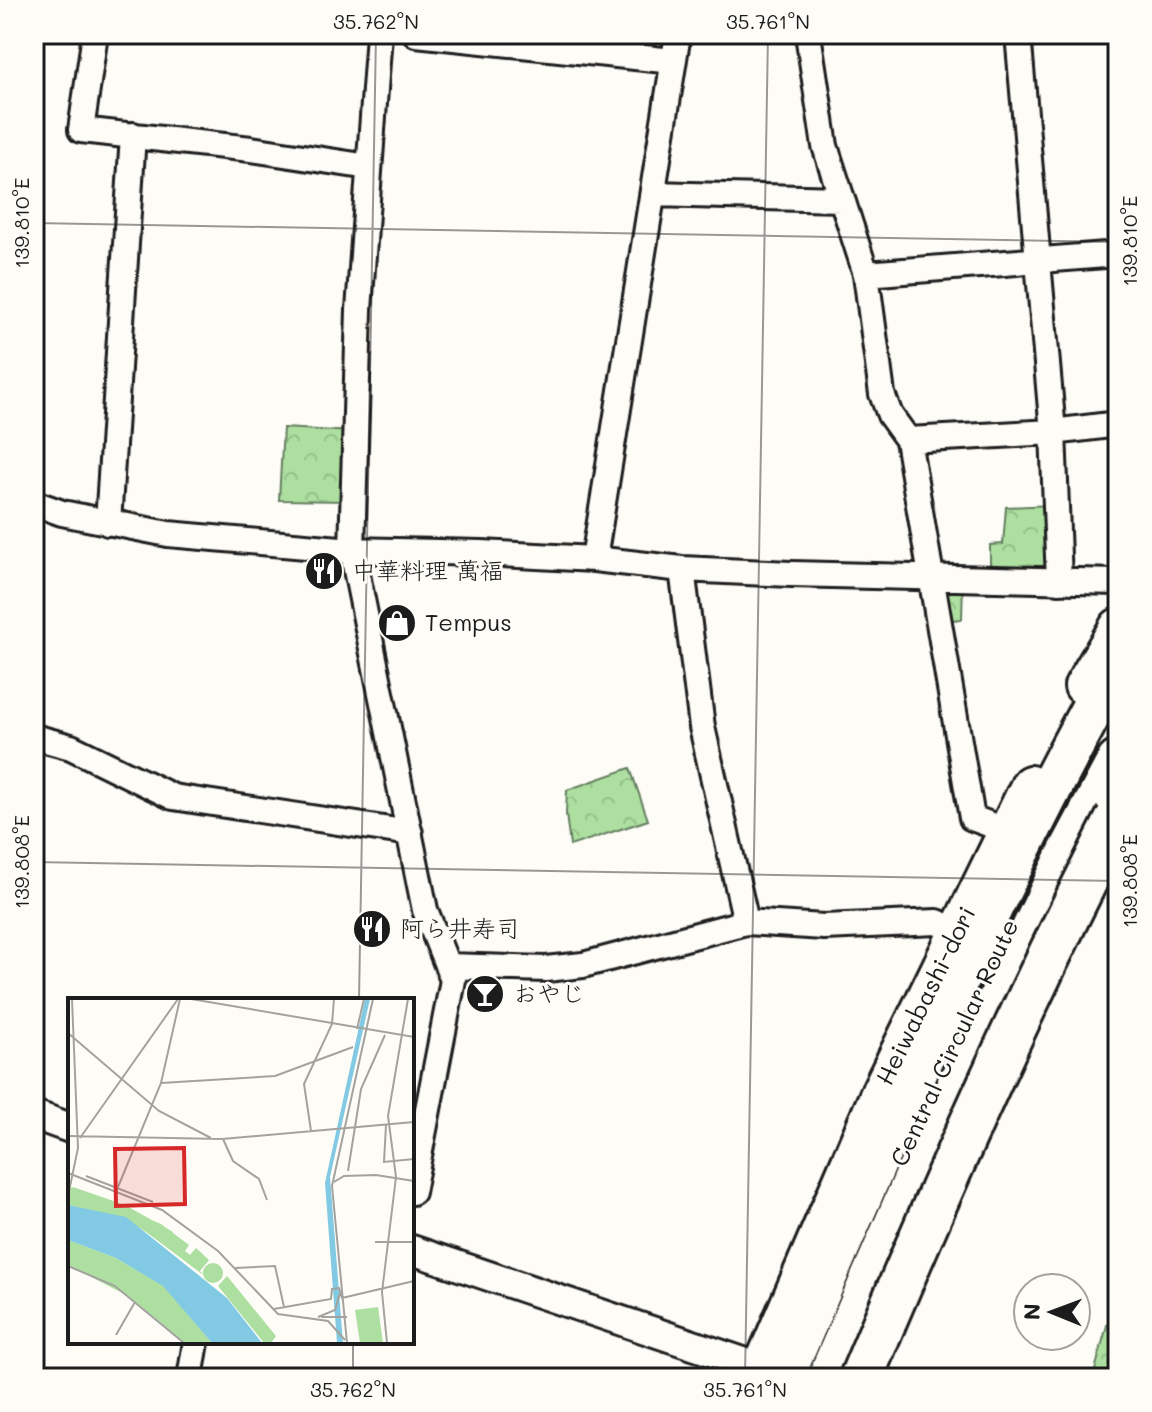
<svg xmlns="http://www.w3.org/2000/svg" width="1152" height="1412" font-family="Mali,'Klee One',sans-serif">
<style>
.park{fill:url(#park-crowns);stroke:#647e5e;stroke-width:2}
.lines{fill:none;stroke-linecap:round;stroke-linejoin:round}
.minor-casing{stroke:#1c1c1c;stroke-width:30}
.tertiary-casing{stroke:#1c1c1c;stroke-width:34}
.primary-casing{stroke:#1c1c1c;stroke-width:42}
.motorway-casing{stroke:#1c1c1c;stroke-width:48}
.minor{stroke:#fdfcf7;stroke-width:24}
.tertiary{stroke:#fdfcf7;stroke-width:28}
.primary{stroke:#fdfcf7;stroke-width:36}
.motorway{stroke:#fdfcf7;stroke-width:42}
.motorway-bridge-casing{stroke:#1c1c1c;stroke-width:48;stroke-linecap:butt}
.motorway-bridge{stroke:#fdfcf7;stroke-width:42}
.ticks{fill:none;stroke:#1c1c1c;stroke-width:2;stroke-opacity:0.45}
.labels{text-anchor:middle;stroke-width:6;stroke-linejoin:round;paint-order:stroke}
.poi-label{font-size:24px;fill:#1c1c1c;stroke:#fdfcf7;text-anchor:start}
.street-label{font-size:24px;fill:#1c1c1c;stroke:#fdfcf7}
.inset-road{fill:none;stroke:#a3a29f;stroke-width:2}
.view{fill:#d62828;fill-opacity:0.15;stroke:#d62828;stroke-width:4}
.inset-edge{fill:none;stroke:#1c1c1c;stroke-width:4}
.neatline{fill:none;stroke:#1c1c1c;stroke-width:3}
.ticks-label{font-size:20px;text-anchor:middle;fill:#1c1c1c}
</style>
<defs>
<pattern id="park-crowns" width="20" height="18" patternUnits="userSpaceOnUse" patternTransform="scale(2)"><rect width="20" height="18" fill="#addfa0"/><path d="M2 6a3 3 0 1 1 6 0M12 15a3 3 0 1 1 6 0" fill="none" stroke="#94bf89"/></pattern>
</defs>
<rect width="100%" height="100%" fill="#fdfcf7"/>
<filter id="ink" filterUnits="userSpaceOnUse"><feTurbulence type="fractalNoise" baseFrequency=".0125" numOctaves="2"/><feDisplacementMap in="SourceGraphic" scale="16" xChannelSelector="R" yChannelSelector="G"/><feConvolveMatrix kernelMatrix="1 2 1 2 8 2 1 2 1" color-interpolation-filters="sRGB"/></filter>
<g filter="url(#ink)">
<path class="park" d="M283 428 352 432 349 501 279 500Z
M1053 505 1055 575 990 574V545L1003 544 1006 507Z
M933 580 963 581 962 619 941 621Z
M630 768 648 820 570 846 566 814 567 790Z
M1118 1300V1378H1093L1107 1325Z"/>
<g class="lines">
<g class="minor-casing">
<path id="minor" d="M95 34 81 130 251 149 369 167
M379 34 359 310 352 550 425 910 453 980 412 1192
M416 34 673 61
M808 34 825 146 866 274 882 394 890 415 908 440 972 818 1005 830
M1018 34 1053 432 1059 581
M653 194 842 199
M866 274 1118 254
M908 440 1053 432 1118 424
M34 503 62 513 168 534 352 550 482 553 594 559 682 569 791 574 1118 582
M108 523 133 135
M594 559 678 34
M682 569 702 727 746 922
M34 737 71 747 173 797 410 833
M448 966 546 969 583 965 746 922 824 927 937 922 957 932
M190 1378 196 1342"/>
</g>
<g class="tertiary-casing">
<path id="tertiary" d="M34 1115 70 1128
M412 1250 761 1368"/>
</g>
<g class="primary-casing">
<g id="primary">
<path d="M1083 686 1118 627"/>
<path id="s1" d="M757 1378 880 1091 1030 784"/>
</g>
</g>
<g class="motorway-casing">
<path id="motorway" d="M782 1378C886 1136 989 892 1118 662
M829 1378 933 1138 1069 854 1118 762"/>
</g>
<use href="#minor" class="minor"/>
<use href="#tertiary" class="tertiary"/>
<use href="#primary" class="primary"/>
<use href="#motorway" class="motorway"/>
<g class="motorway-bridge-casing">
<path id="motorway-bridge" d="M861 1378C940 1188 1024 1000 1118 817"/>
</g>
<use href="#motorway-bridge" class="motorway-bridge"/>
</g>
</g>
<path class="ticks" d="M34 223 1118 242M34 862 1118 881M359 1000 376 34M353 1378V1342M745 1378 768 34"/>
<defs>
<g id="restaurant-disc" transform="scale(2)"><circle r="9.5" fill="#1c1c1c" stroke="#fdfcf7"/><path d="M-5-6h1v4h1v-4h1v4h1v-4h1v5L-1.5 .5V6h-2V.5L-5-1ZM5-6V6H3V1.5H1.5Q1.5-4 5-6Z" fill="#fff"/></g>
<g id="shop-disc" transform="scale(2)"><circle r="9.5" fill="#1c1c1c" stroke="#fdfcf7"/><path d="M-5-2.5h2.3a2.7 3.5 0 0 1 5.4 0H5L5.5 6h-11ZM-1.5-2.5h3a1.5 2.3 0 0 0-3 0Z" fill="#fff"/></g>
<g id="bar-disc" transform="scale(2)"><circle r="9.5" fill="#1c1c1c" stroke="#fdfcf7"/><path d="M-6-5H6L.8 .8V4.5H3.5V6h-7V4.5H-.8V.8Z" fill="#fff"/></g>
</defs>
<g fill-rule="evenodd">
<use href="#restaurant-disc" x="324" y="571"/>
<use href="#shop-disc" x="397" y="623"/>
<use href="#restaurant-disc" x="372" y="929"/>
<use href="#bar-disc" x="485" y="994"/>
</g>
<g class="labels">
<g class="poi-label">
<text x="352" y="579">中華料理 萬福</text>
<text x="425" y="631">Tempus</text>
<text x="400" y="937">阿ら井寿司</text>
<text x="513" y="1002">おやじ</text>
</g>
<g class="street-label">
<text dy="8" stroke="none"><textPath href="#s1" startOffset="418">Heiwabashi-dori</textPath></text>
<text transform="translate(955 1043) rotate(-65)" y="8">Central Circular Route</text>
</g>
</g>
<g transform="translate(68 998)">
<rect width="346" height="346" fill="#fdfcf7"/>
<path d="M0 188 93 226 121 247 117 253 122 257 128 250 141 262 132 273 138 279 53 215 0 207Z" fill="#addfa0"/>
<path d="M5 189 57 207 105 234 97 246 56 220 0 207ZM0 242 48 260 95 287 144 345H117L60 298 0 267ZM310 309 315 345H292L287 312Z" fill="#addfa0"/>
<path d="M135 275a10 10 0 1 1 20 0a10 10 0 1 1-20 0ZM159 278 208 338 203 345H196L150 288Z" fill="#addfa0"/>
<path d="M297 1H302L262 179 275 345H269L257 185ZM0 207 58 219 159 300 194 345H144L95 288 48 260 0 242Z" fill="#82cae3"/>
<path class="inset-road" d="M123 1 346 39M289 31 296 1M0 35 91 113 143 140M93 85 207 78 285 49M318 127 316 164 346 161M243 133 236 86 264 26 266 1M0 138 154 141 346 124M12 140 110 1M155 141 165 163 191 181 199 202M280 173 293 91 317 37M0 175 94 212 150 253 210 316 260 323 277 342M18 178 85 204M266 184 276 178 308 177 346 183M50 189 93 85 112 1M0 198 10 150 4 1M307 244H346M0 268 47 288 116 345M167 270 207 268 216 309M206 311 263 301 264 291 271 290 274 300 346 283M250 319 267 312 272 295M253 319H279M48 337 67 304M279 345 264 188 305 1M319 345 314 294 328 179 320 118 340 1"/>
<path class="view" d="M116 150 117 206 48 208 47 151Z"/>
<rect width="346" height="346" class="inset-edge"/>
</g>
<rect width="1152" height="1412" fill="none" stroke="#fdfcf7" stroke-width="88"/>
<g transform="translate(1052 1312) rotate(271)"><circle r="38" fill="#fdfcf7" stroke="#a3a29f" stroke-width="2"/>
<path d="M0-6L14 30L0 20L-14 30Z" fill="#1c1c1c"/>
<text y="-12" font-size="22" font-weight="bold" text-anchor="middle" fill="#1c1c1c">N</text>
</g>
<rect x="44" y="44" width="1064" height="1324" class="neatline"/>
<g class="ticks-label">
<text x="376" y="29">35.762°N</text>
<text x="768" y="29">35.761°N</text>
<text transform="translate(22 223) rotate(-90)" y="7">139.810°E</text>
<text transform="translate(1130 241) rotate(-90)" y="7">139.810°E</text>
<text transform="translate(22 862) rotate(-90)" y="7">139.808°E</text>
<text transform="translate(1130 881) rotate(-90)" y="7">139.808°E</text>
<text x="353" y="1397">35.762°N</text>
<text x="745" y="1397">35.761°N</text>
</g>
</svg>
